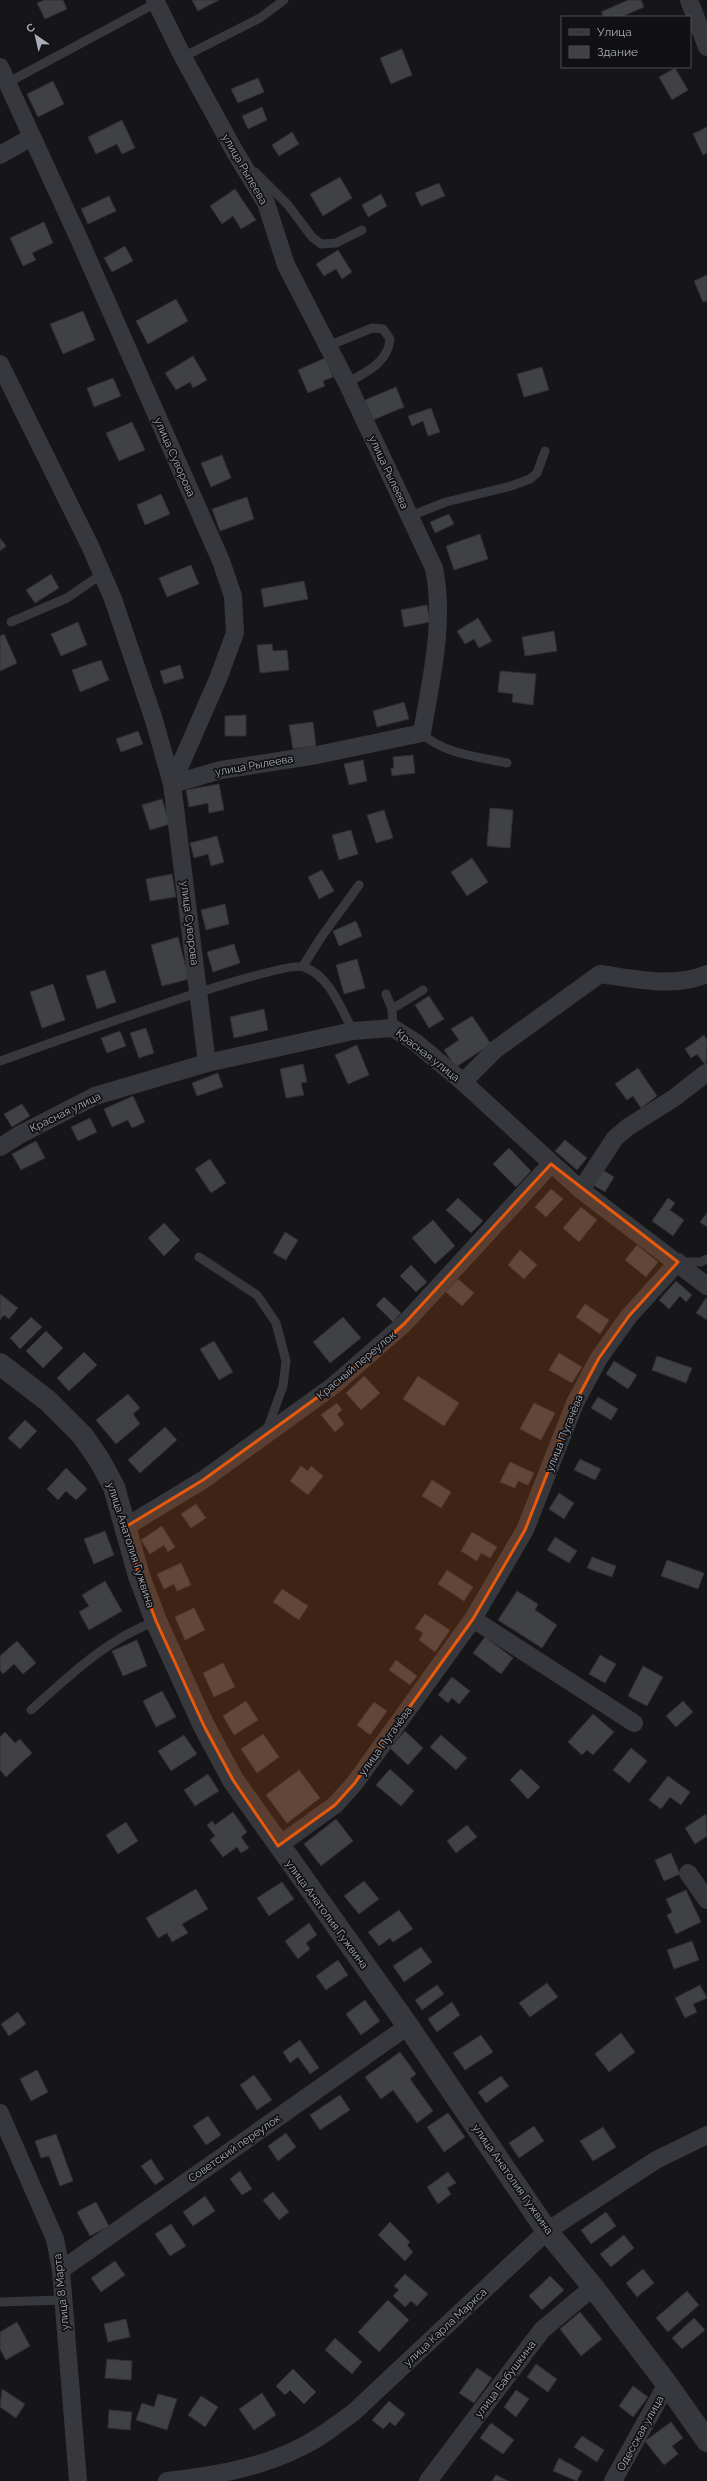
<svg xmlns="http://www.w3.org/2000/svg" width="707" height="2481" font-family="Raleway,sans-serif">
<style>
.building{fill:#404145;stroke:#303034}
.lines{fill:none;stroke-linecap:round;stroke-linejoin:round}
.service{stroke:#37383d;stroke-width:9}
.minor{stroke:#37383d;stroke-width:18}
.tertiary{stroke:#37383d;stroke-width:22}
.marked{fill:#e8590c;fill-opacity:0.2;stroke:#e8590c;stroke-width:3;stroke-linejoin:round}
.labels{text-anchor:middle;stroke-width:3.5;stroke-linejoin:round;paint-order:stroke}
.street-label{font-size:11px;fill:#a8adb8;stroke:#111113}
</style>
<rect width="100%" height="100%" fill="#161618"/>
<path class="building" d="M44 0H63L67 9 45 19 37 3Z
M192 0H219L198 11Z
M628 0H641L644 7 621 17H604L601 12Z
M402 49 412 75 391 84 380 58Z
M675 68 688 90 672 100 659 77Z
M258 78 264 92 238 103 231 89Z
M53 81 64 104 38 117 27 94Z
M262 107 267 120 248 129 242 116Z
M122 120 135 148 122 154 117 144 96 154 88 137Z
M707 127V153L703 155 693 134Z
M292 132 299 144 279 156 272 145Z
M340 177 352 198 323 216 310 194Z
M439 183 445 196 421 206 415 193Z
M235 189 256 220 241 229 233 216 222 224 210 206Z
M381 194 387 206 368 217 362 205Z
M109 196 116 211 88 224 81 209Z
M44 222 53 243 32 253 36 260 23 266 10 238Z
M125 246 133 261 112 272 104 258Z
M338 250 352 272 342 279 336 269 324 276 316 264Z
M707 275V301L703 302 694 281Z
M176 299 188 321 148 344 136 321Z
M83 311 95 340 63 354 50 324Z
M193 356 207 380 193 388 190 382 176 390 165 373Z
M325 358 333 377 323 381 325 386 308 393 298 370Z
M542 367 549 390 524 397 517 374Z
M113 378 121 396 94 407 87 388Z
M396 387 404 407 373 420 365 400Z
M431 408 440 432 428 436 423 421 412 426 408 416Z
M132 422 145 450 119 461 106 433Z
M222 455 231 478 211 487 201 463Z
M161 494 170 514 145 525 137 505Z
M247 497 254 519 220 531 212 509Z
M449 514 454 524 435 533 430 522Z
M480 534 488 559 454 570 446 546Z
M0 538 6 546 0 551Z
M191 565 199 584 167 597 159 578Z
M51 574 59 588 35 603 26 590Z
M304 581 308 599 264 607 261 589Z
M427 605 430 622 404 627 401 610Z
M478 618 492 641 479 648 474 639 465 644 457 631Z
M78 622 87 645 61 656 51 634Z
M554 631 557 651 525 656 522 637Z
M4 634 17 663 0 671V636Z
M272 644 273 651 287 650 289 670 260 673 257 645Z
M101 660 109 680 80 692 72 670Z
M180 665 184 678 164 684 160 671Z
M500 671 536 674 533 705 512 702 513 694 498 692Z
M404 702 409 719 377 727 373 711Z
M246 715V736H225V716Z
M313 722 316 746 293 749 289 725Z
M138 731 143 744 121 752 116 739Z
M413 755 415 773 392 776 391 768H394L393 757Z
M363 760 367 781 349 785 344 764Z
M219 784 224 810 209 813 208 803 189 807 186 790Z
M162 799 170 824 150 830 142 805Z
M490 808 513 810 510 848 487 846Z
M384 810 393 838 376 843 367 815Z
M351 830 358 854 339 860 332 835Z
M217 836 224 862 211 866 208 854 194 858 190 843Z
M472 858 488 882 467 896 451 872Z
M322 870 334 891 319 899 308 877Z
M172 874 176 897 150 901 146 879Z
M225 904 229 924 206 930 201 910Z
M356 921 362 936 339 946 333 931Z
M178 937 189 979 162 986 151 945Z
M234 944 240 963 213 972 207 952Z
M357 959 365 988 344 994 336 965Z
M105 970 116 1002 97 1009 86 976Z
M53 984 65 1020 42 1028 30 992Z
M429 996 444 1019 429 1028 415 1005Z
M264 1009 268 1030 234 1038 230 1017Z
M472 1016 491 1044 456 1067 444 1050 459 1040 451 1029Z
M146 1028 154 1053 139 1058 130 1033Z
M120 1031 126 1046 107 1053 101 1038Z
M704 1035 707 1040 706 1066 697 1054 691 1058 685 1049Z
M357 1045 369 1075 348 1084 335 1055Z
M303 1064 307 1082 301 1083 304 1095 286 1098 280 1069Z
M638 1068 657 1096 641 1108 633 1096 627 1100 615 1084Z
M218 1073 223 1087 197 1096 192 1083Z
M133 1096 145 1122 132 1128 128 1120 112 1127 104 1109Z
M22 1104 30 1116 12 1127 4 1114Z
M90 1118 97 1132 78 1141 71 1127Z
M565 1140 587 1158 577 1170 555 1151Z
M36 1141 45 1158 21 1170 12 1154Z
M509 1148 531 1171 516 1187 493 1164Z
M210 1159 226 1183 211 1193 195 1169Z
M603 1170 614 1177 605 1192 593 1185Z
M551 1189 563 1199 546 1217 535 1207Z
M458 1198 483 1221 471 1233 446 1210Z
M668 1198 675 1203 670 1210 684 1220 673 1236 652 1221Z
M581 1207 597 1220 579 1242 563 1228Z
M707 1213V1227L700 1222Z
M433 1220 455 1246 435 1264 412 1238Z
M164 1223 180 1240 164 1256 148 1238Z
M285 1232 298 1240 286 1260 273 1253Z
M637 1245 658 1262 646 1277 625 1260Z
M520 1250 537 1265 524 1279 508 1265Z
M411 1265 427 1282 416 1292 400 1276Z
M458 1279 474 1293 462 1306 446 1292Z
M676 1281 692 1295 686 1302 680 1296 669 1309 659 1300Z
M0 1294 18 1308 9 1319 4 1315 0 1320Z
M384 1297 401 1313 393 1322 376 1305Z
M706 1298 707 1299V1320L696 1313Z
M585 1304 609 1320 600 1334 576 1317Z
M31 1317 42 1327 20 1349 10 1338Z
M343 1317 361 1338 330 1363 313 1342Z
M46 1331 63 1348 43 1368 26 1351Z
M214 1341 233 1372 219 1380 200 1349Z
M84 1352 97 1365 69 1391 57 1378Z
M559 1353 582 1367 572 1383 549 1370Z
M657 1356 692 1368 686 1383 652 1370Z
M614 1361 637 1375 628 1389 606 1374Z
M364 1376 380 1393 361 1410 346 1393Z
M418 1376 459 1403 444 1426 403 1399Z
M128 1394 140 1408 133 1414 140 1424 116 1444 96 1420Z
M598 1397 618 1409 611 1420 591 1408Z
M337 1403 342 1410 337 1414 344 1424 335 1432 321 1415Z
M534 1403 555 1413 541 1440 520 1429Z
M25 1420 37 1431 20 1449 8 1438Z
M165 1427 177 1440 140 1473 128 1460Z
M580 1459 601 1469 595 1480 574 1470Z
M510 1462 534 1473 528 1485 518 1481 515 1488 500 1482Z
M301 1466 308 1471 311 1466 323 1476 308 1495 290 1481Z
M66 1468 87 1489 76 1500 66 1491 58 1500 47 1489Z
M432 1480 451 1492 441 1508 422 1496Z
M559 1493 574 1503 564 1519 549 1509Z
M196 1504 206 1518 191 1528 181 1514Z
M162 1526 175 1547 168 1552 164 1545 150 1554 141 1540Z
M105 1531 114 1555 94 1564 84 1539Z
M472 1532 497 1547 490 1558 481 1553 477 1561 461 1551Z
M555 1537 577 1551 569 1563 547 1550Z
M592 1557 616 1566 612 1577 587 1568Z
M667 1560 704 1573 698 1589 661 1576Z
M181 1563 191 1585 177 1591 174 1584 164 1589 157 1574Z
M447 1570 473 1587 464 1601 438 1584Z
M105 1581 122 1611 89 1630 79 1612 89 1606 82 1595Z
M282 1589 308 1606 299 1620 273 1602Z
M517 1591 538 1604 535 1610 557 1625 542 1648 498 1620Z
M194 1608 205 1630 185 1640 175 1617Z
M425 1614 450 1630 435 1652 419 1640 423 1633 415 1628Z
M485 1637 513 1658 501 1674 473 1653Z
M137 1640 147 1666 123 1676 112 1651Z
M17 1641 36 1663 23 1674 14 1664 3 1674 0 1670V1656Z
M600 1655 616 1664 605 1683 589 1674Z
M396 1660 417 1676 410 1685 389 1670Z
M223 1663 235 1687 214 1697 203 1673Z
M643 1666 663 1677 647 1706 628 1696Z
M452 1677 470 1691 459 1704 452 1698 448 1703 438 1695Z
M162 1691 176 1717 156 1727 143 1701Z
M246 1701 258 1720 234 1735 223 1716Z
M683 1701 693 1712 676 1727 666 1716Z
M374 1702 387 1711 370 1735 357 1725Z
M593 1714 614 1732 593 1755 587 1750 582 1755 568 1742Z
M405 1731 423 1748 408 1765 390 1748Z
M5 1732 15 1743 20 1739 32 1753 6 1777 0 1770V1737Z
M263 1734 279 1757 257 1773 241 1749Z
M184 1735 197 1754 171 1771 158 1751Z
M441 1735 467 1758 456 1770 430 1747Z
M631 1748 647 1761 629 1783 613 1770Z
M390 1769 414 1791 401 1806 376 1785Z
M521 1769 540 1787 528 1799 510 1780Z
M299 1770 320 1798 287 1823 266 1795Z
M208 1774 219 1791 195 1806 184 1790Z
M668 1776 690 1792 681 1805 670 1797 661 1809 649 1800Z
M233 1812 247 1832 241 1837 249 1848 241 1853 237 1847 223 1857 210 1840 215 1836 207 1825 212 1821 215 1825Z
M706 1814 707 1836 695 1844 685 1828Z
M336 1819 353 1841 321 1866 304 1844Z
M126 1822 138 1841 118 1854 106 1835Z
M467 1825 477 1837 456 1853 447 1841Z
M671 1853 680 1874 664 1881 655 1860Z
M364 1881 379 1899 359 1914 344 1896Z
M282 1882 294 1899 269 1916 257 1898Z
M196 1889 208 1909 182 1924 188 1933 172 1942 167 1933 158 1938 146 1918Z
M686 1890 701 1922 676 1934 667 1915 672 1912 666 1899Z
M399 1910 413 1929 393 1942 390 1938 379 1946 368 1932Z
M309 1923 317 1935 306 1943 310 1949 298 1959 285 1941Z
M692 1941 699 1960 674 1969 667 1950Z
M421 1947 432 1962 404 1982 393 1966Z
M338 1960 348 1975 326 1990 316 1976Z
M547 1983 558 1997 530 2017 519 2003Z
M437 1985 444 1994 422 2010 415 2000Z
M700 1985 707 1998 693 2004 697 2012 685 2018 675 1998Z
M365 2000 380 2021 361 2035 346 2014Z
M452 2002 460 2015 437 2032 428 2019Z
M18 2012 26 2024 9 2036 1 2024Z
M621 2033 635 2052 609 2072 595 2054Z
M481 2035 493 2052 465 2070 453 2053Z
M300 2040 319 2068 310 2074 298 2057 290 2063 283 2052Z
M400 2052 416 2074 410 2079 433 2111 417 2123 393 2090 381 2099 365 2077Z
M37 2070 48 2092 31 2101 20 2079Z
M254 2075 272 2100 257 2110 240 2085Z
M501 2076 509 2086 486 2103 478 2092Z
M340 2095 350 2110 320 2130 310 2115Z
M448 2113 465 2137 444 2152 427 2127Z
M208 2116 221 2135 206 2145 193 2126Z
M534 2126 544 2141 519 2158 509 2143Z
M603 2127 616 2147 593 2161 580 2141Z
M286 2133 296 2147 278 2161 268 2146Z
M56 2134 73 2181 60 2186 49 2156 41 2158 35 2141Z
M151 2159 164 2179 155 2185 141 2166Z
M240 2171 252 2189 242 2195 230 2179Z
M448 2172 456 2183 447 2188 451 2194 438 2204 427 2187Z
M273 2192 289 2212 279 2220 263 2200Z
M205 2196 215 2211 193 2226 183 2212Z
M96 2202 109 2226 90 2236 77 2212Z
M606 2212 616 2226 591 2244 581 2230Z
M390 2222 410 2242 407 2245 413 2252 405 2261 378 2235Z
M171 2224 186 2246 170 2256 155 2234Z
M624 2235 634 2248 611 2267 600 2254Z
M115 2261 125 2275 101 2292 91 2278Z
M643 2269 654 2283 637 2297 626 2283Z
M405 2274 428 2294 417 2306 411 2301 405 2307 393 2296 399 2290 394 2286Z
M550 2276 564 2290 542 2310 529 2296Z
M687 2291 699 2305 668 2332 656 2318Z
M388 2300 409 2320 379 2352 358 2332Z
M580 2312 602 2339 581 2356 560 2329Z
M694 2318 705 2330 682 2349 672 2338Z
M126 2319 130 2337 108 2342 104 2324Z
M17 2322 30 2346 6 2360 0 2349V2332Z
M335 2338 362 2362 352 2374 325 2350Z
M107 2359 132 2361 131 2380 105 2378Z
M536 2364 557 2379 548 2392 527 2377Z
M477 2368 492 2378 474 2403 459 2393Z
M293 2369 316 2392 304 2404 290 2390 285 2395 276 2386Z
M633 2386 648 2397 633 2417 619 2406Z
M2 2389 25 2404 16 2418 0 2407Z
M516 2390 529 2399 516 2417 504 2407Z
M262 2393 276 2415 254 2430 239 2409Z
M158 2394 177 2399 167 2430 136 2420 142 2403 154 2407Z
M201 2396 218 2407 205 2427 188 2415Z
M389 2401 405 2414 395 2426 390 2422 383 2429 372 2420Z
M109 2410 132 2412 130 2430 108 2428Z
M671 2422 683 2438 672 2446 678 2454 664 2465 645 2441Z
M491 2423 514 2440 503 2454 480 2438Z
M582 2436 604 2450 597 2462 574 2447Z
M559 2458 582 2471 577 2481 553 2471Z
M496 2475 508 2481H492Z"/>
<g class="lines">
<path class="service" d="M183 57 260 18 284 0
M7 83 156 3
M255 172 288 205 312 237 321 244 336 243 362 230
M328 346 372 328 383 329 390 339C388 363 366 372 347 383
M410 516 446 502 511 486 530 479 537 473 545 451
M11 622 67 598 102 574
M422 733C442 754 480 757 507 763
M303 966 322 936 359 885
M386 994 392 1009
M393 1028 392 1009 423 990
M0 1061C40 1047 281 959 304 967 330 976 341 1009 353 1031
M199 1257 257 1295 276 1323 286 1361 283 1386 267 1430
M679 1262H701L707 1259
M31 1710C69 1676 107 1639 156 1621
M0 2302 63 2300"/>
<path class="minor" d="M689 0 707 47
M0 67 80 241 221 561 233 596 235 633 218 679 172 784 207 1063
M0 155 32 137
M0 364 91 548 113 599 154 720 172 784 221 770 317 755 422 733C431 679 445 623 434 568L347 383 286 265 266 203 235 152 183 57 155 0
M463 1082 496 1049 600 974C634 979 674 988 707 974
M0 1147 21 1134 95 1096 207 1063 353 1031 393 1028 415 1042 463 1082 581 1190 707 1286
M581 1190 615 1138 628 1127 674 1098 706 1073
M127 1526 203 1480 333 1386 404 1324 551 1164
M473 1619 634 1723
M278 1846 335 1805 354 1784 473 1619 525 1530 575 1403 599 1358 629 1316 678 1262
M688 1873 707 1900
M0 2113 55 2239 61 2270 78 2481
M61 2270 408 2026
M167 2481C211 2476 256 2469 297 2449 318 2440 336 2425 354 2412L547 2231 656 2160 707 2135
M428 2481 542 2330 593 2287
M613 2481 667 2384"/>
<path class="tertiary" d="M0 1364 48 1401 83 1436 100 1461 114 1487 139 1576 156 1621 204 1726 233 1780 408 2026 547 2231 593 2287 667 2384 707 2441"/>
</g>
<path class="marked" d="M551 1164 678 1262 629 1316 599 1358 575 1403 525 1530 473 1619 354 1784 335 1805 278 1846 233 1780 204 1726 156 1621 139 1576 127 1526 203 1480 333 1386 404 1324Z"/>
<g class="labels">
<g class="street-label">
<text transform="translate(245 169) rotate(60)" y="4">улица Рылеева</text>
<text transform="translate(175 457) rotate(66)" y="4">улица Суворова</text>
<text transform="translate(389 472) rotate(65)" y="4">улица Рылеева</text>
<text transform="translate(254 765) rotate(-10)" y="4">улица Рылеева</text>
<text transform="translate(190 923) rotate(83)" y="4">улица Суворова</text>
<text transform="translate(428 1055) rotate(38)" y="4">Красная улица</text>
<text transform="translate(65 1112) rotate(-26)" y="4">Красная улица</text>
<text transform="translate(356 1365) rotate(-40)" y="4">Красный переулок</text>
<text transform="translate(564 1433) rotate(-68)" y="4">улица Пугачёва</text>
<text transform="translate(131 1545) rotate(72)" y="4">улица Анатолия Гужвина</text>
<text transform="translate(385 1741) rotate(-54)" y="4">улица Пугачёва</text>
<text transform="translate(327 1914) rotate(54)" y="4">улица Анатолия Гужвина</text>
<text transform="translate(234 2148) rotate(-35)" y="4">Советский переулок</text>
<text transform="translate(513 2179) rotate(55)" y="4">улица Анатолия Гужвина</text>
<text transform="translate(61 2292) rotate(-96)" y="4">улица 8 Марта</text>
<text transform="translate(445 2327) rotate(-43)" y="4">улица Карла Маркса</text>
<text transform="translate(505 2379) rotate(-53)" y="4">улица Бабушкина</text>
<text transform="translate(640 2433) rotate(-61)" y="4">Одесская улица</text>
</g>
</g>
<rect x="561" y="16" width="130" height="52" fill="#111113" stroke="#4d4f55"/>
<rect x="569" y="29" width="20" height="6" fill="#37383d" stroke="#4d4f55"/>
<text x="597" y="36" font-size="12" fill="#a8adb8">Улица</text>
<rect x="569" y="46" width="20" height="12" fill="#404145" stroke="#4d4f55"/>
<text x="597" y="56" font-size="12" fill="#a8adb8">Здание</text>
<g transform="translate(36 36) rotate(326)" stroke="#111113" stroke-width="3" paint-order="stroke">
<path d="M0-3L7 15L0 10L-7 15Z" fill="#a8adb8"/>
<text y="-6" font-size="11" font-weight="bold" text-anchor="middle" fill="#a8adb8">С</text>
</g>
</svg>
